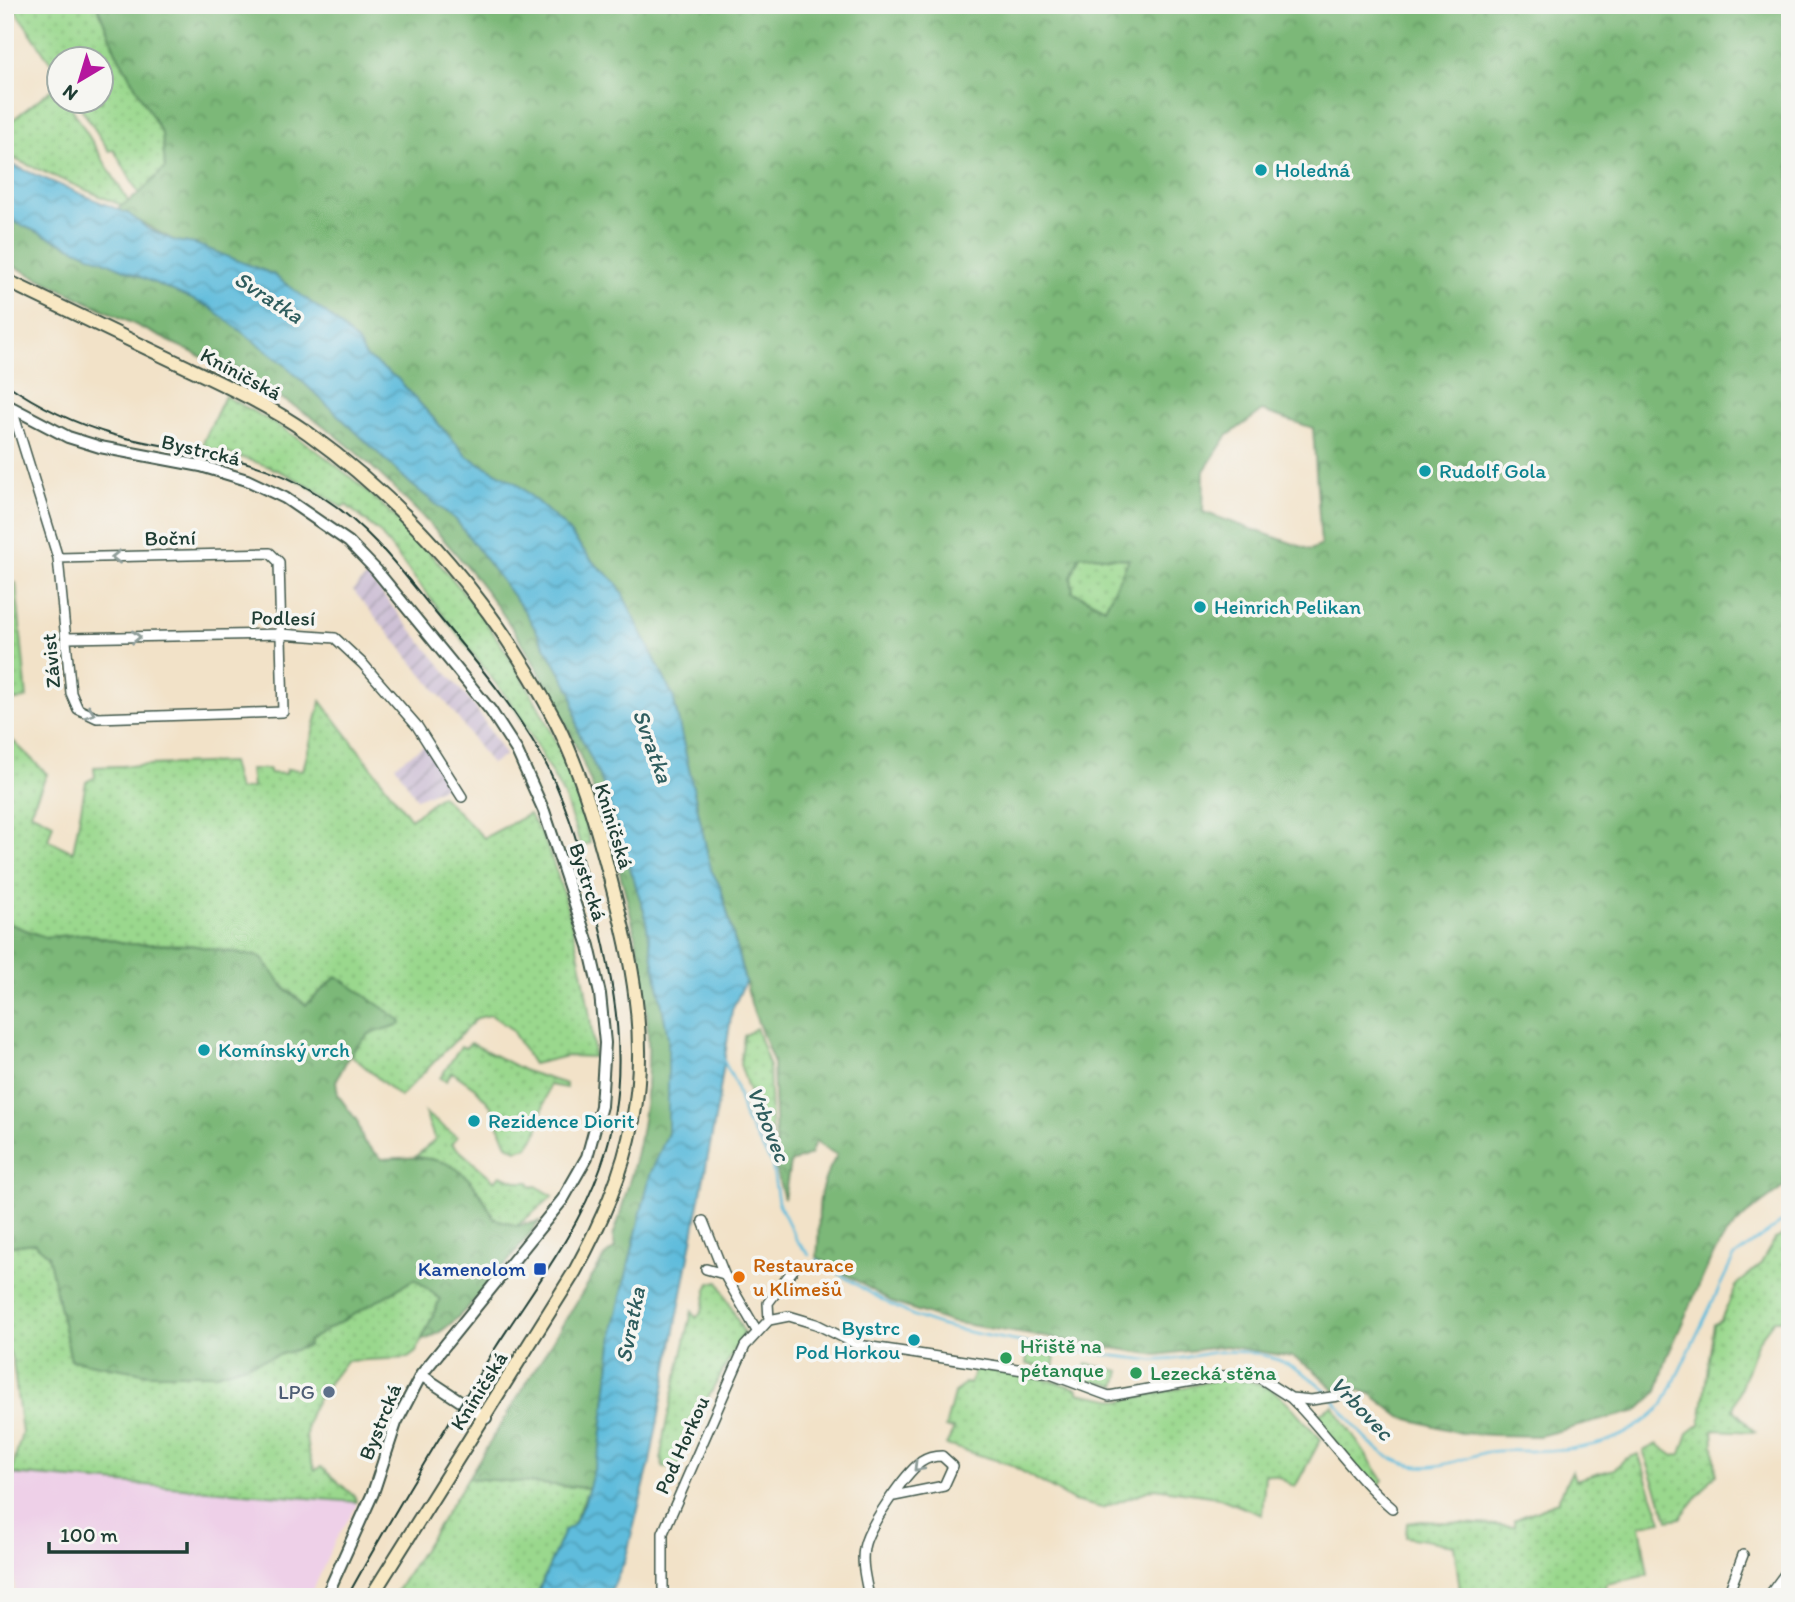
<svg xmlns="http://www.w3.org/2000/svg" width="1795" height="1602" font-family="Itim,sans-serif">
<style>
.built{fill:#eed0e8}
.industrial{fill:url(#industrial-furrows)}
.green{fill:url(#green-dots);stroke:#5c8a60;stroke-width:2}
.forest{fill:url(#forest-crowns);stroke:#4d7a56;stroke-width:2;fill-rule:evenodd}
.pitch{fill:#9ad88d;stroke:#5c8a60;stroke-width:2}
.water{fill:url(#water-waves);stroke:#3e7c88;stroke-width:2}
.lines{fill:none;stroke-linecap:round;stroke-linejoin:round}
.stream{stroke:#5ebcdc;stroke-width:2.5}
.minor-casing{stroke:#3f564a;stroke-width:12}
.tertiary-casing{stroke:#3f564a;stroke-width:14}
.secondary-casing{stroke:#3f564a;stroke-width:16}
.minor{stroke:#fff;stroke-width:9}
.tertiary{stroke:#fff;stroke-width:10}
.secondary{stroke:#f8e8c3;stroke-width:12}
.tram{stroke:#1f3d34;stroke-width:2}
.oneway{stroke:#8f9e9a}
.culture-dot{fill:#0f9aa8;stroke:#f6f6f2;stroke-width:2.5}
.transit-dot{fill:#1a4fb4;stroke:#f6f6f2;stroke-width:2.5}
.food-dot{fill:#e8710a;stroke:#f6f6f2;stroke-width:2.5}
.leisure-dot{fill:#2e9e5b;stroke:#f6f6f2;stroke-width:2.5}
.service-dot{fill:#5c6f8a;stroke:#f6f6f2;stroke-width:2.5}
.labels{text-anchor:middle;stroke-width:7;stroke-linejoin:round;paint-order:stroke}
.culture-label{font-size:21px;fill:#0d838f;stroke:#f6f6f2;text-anchor:start}
.street-label{font-size:21px;fill:#1f3d34;stroke:#f6f6f2}
.food-label{font-size:21px;fill:#c56008;stroke:#f6f6f2;text-anchor:start}
.transit-label{font-size:21px;fill:#164399;stroke:#f6f6f2;text-anchor:end}
.leisure-label{font-size:21px;fill:#27864d;stroke:#f6f6f2;text-anchor:start}
.service-label{font-size:21px;fill:#4e5e75;stroke:#f6f6f2;text-anchor:end}
.water-label{font-size:23px;font-style:italic;fill:#2f5d5e;stroke:#f6f6f2}
</style>
<defs>
<pattern id="industrial-furrows" width="10" height="10" patternUnits="userSpaceOnUse" patternTransform="scale(1.75)"><rect width="10" height="10" fill="#ccbed4"/><path d="M-1 1l2-2M0 10L10 0M9 11l2-2" fill="none" stroke="#a59cad"/></pattern>
<pattern id="green-dots" width="8" height="8" patternUnits="userSpaceOnUse" patternTransform="scale(1.75)"><rect width="8" height="8" fill="#9ad88d"/><path d="M2 2h.1M6 6h.1" fill="none" stroke="#84ba7a" stroke-width="1.8" stroke-linecap="round"/></pattern>
<pattern id="forest-crowns" width="20" height="18" patternUnits="userSpaceOnUse" patternTransform="scale(1.75)"><rect width="20" height="18" fill="#7bb878"/><path d="M2 6a3 3 0 1 1 6 0M12 15a3 3 0 1 1 6 0" fill="none" stroke="#649763"/></pattern>
<pattern id="water-waves" width="16" height="10" patternUnits="userSpaceOnUse" patternTransform="scale(1.75)"><rect width="16" height="10" fill="#5ebcdc"/><path d="M0 5q4-4 8 0t8 0" fill="none" stroke="#4d9ab3"/></pattern>
</defs>
<rect width="100%" height="100%" fill="#f6f6f2"/>
<filter id="ink" filterUnits="userSpaceOnUse"><feTurbulence type="fractalNoise" baseFrequency=".0143" numOctaves="2"/><feDisplacementMap in="SourceGraphic" scale="14" xChannelSelector="R" yChannelSelector="G"/><feConvolveMatrix kernelMatrix="1 2 1 2 8 2 1 2 1" color-interpolation-filters="sRGB"/></filter>
<filter id="wash" filterUnits="userSpaceOnUse"><feTurbulence type="fractalNoise" baseFrequency=".00686" numOctaves="4" result="noise"/><feDisplacementMap in="SourceGraphic" scale="28" xChannelSelector="R" yChannelSelector="G"/><feGaussianBlur stdDeviation="1.57" result="paint"/><feColorMatrix in="noise" values="0 0 0 0 0 0 0 0 0 0 0 0 0 0 0 0 0 1.4 0 .05"/><feComposite in="paint" operator="in"/></filter>
<g filter="url(#wash)">
<rect width="100%" height="100%" fill="#f2e2c8"/>
<path class="built" d="M11 1474 356 1502V1507L335 1541 310 1597H16L7 1492Z"/>
<path class="industrial" d="M367 576 475 707 505 755 491 764 452 710 353 590Z
M425 745 450 784 417 799 395 765Z"/>
<path class="green" d="M12 5H97L116 52 162 133 165 168 139 194 114 150 109 151 77 102H102V60H60L59 75Z
M57 85 60 102H68L128 201 123 206 5 155V126Z
M225 396C262 416 300 437 333 463 451 555 556 696 590 843L581 846 564 796 517 711 379 532 346 505 341 507C289 471 261 461 201 447Z
M1080 555 1129 559 1105 608 1073 592 1071 577Z
M16 583 27 698 6 702 10 738 47 774 30 812 53 823 48 840 73 852 86 782 95 777 94 767 231 762 238 790 252 788 250 769H269V773L286 774 287 769 303 770 321 701 411 819 441 795 484 838 529 814C564 862 590 996 594 1057L567 1056 533 1064 511 1029 491 1015 477 1018 400 1097 343 1048 306 1005 285 988 261 957 190 945 129 944 86 934 44 937 5 922V585Z
M756 1028 769 1064 772 1148 768 1149 740 1064 744 1036Z
M471 1043 525 1071 566 1084V1088L549 1085 536 1135 528 1147 517 1150 507 1145 491 1106 475 1088 452 1072 446 1081 440 1078 461 1046 465 1048Z
M425 1113 457 1137 452 1144 495 1181 500 1175 519 1182H529L532 1187 536 1186 553 1196 517 1226 494 1218C474 1177 460 1167 416 1156L435 1140Z
M1790 1232V1320H1774L1758 1341 1733 1409 1755 1432 1713 1430 1716 1474 1680 1518 1668 1520 1643 1451 1657 1444 1674 1456 1681 1454 1688 1433 1700 1424 1714 1324 1721 1320 1737 1284 1760 1265 1775 1239Z
M34 1243 48 1255 71 1360 149 1374H216L308 1346V1341L415 1279 440 1299 416 1352 408 1358 346 1361C317 1399 292 1422 315 1470L321 1467 355 1497 356 1502 11 1474 22 1433 13 1362 5 1341V1247Z
M718 1281 744 1333 704 1405 679 1465 671 1469 663 1467 661 1457 664 1433 692 1311 696 1318C707 1309 703 1295 710 1283Z
M976 1368 1053 1381 1078 1389V1393L1122 1401 1221 1379C1281 1378 1286 1405 1321 1439L1295 1487 1278 1477 1265 1474 1262 1515 1217 1497 1155 1488 1102 1508 1074 1501 1009 1464 946 1445 954 1429 945 1428 954 1394 965 1383 970 1384Z
M1333 1406 1383 1480 1375 1490 1314 1416Z
M1638 1454 1662 1521 1640 1525 1648 1575 1606 1584 1607 1596 1461 1597 1454 1545 1406 1537 1407 1523 1422 1521 1514 1526V1520L1557 1502 1572 1471 1575 1480 1614 1469 1625 1459Z
M468 1478 589 1488 572 1526 564 1531 536 1597H393Z"/>
<path class="forest" d="M97 5H1790V1174L1784 1179 1785 1186 1746 1215 1725 1236 1710 1261 1667 1357 1657 1392 1637 1411 1539 1436 1492 1435 1461 1433 1401 1417 1371 1394 1359 1390 1338 1394 1314 1370 1293 1357 1226 1346 1157 1355 950 1322 894 1303 817 1257C822 1210 811 1199 837 1155L815 1142 810 1155 790 1163 784 1199 773 1158 776 1146 773 1061 752 1007 721 888 711 870 673 696 617 583 593 562 564 526 516 483 468 457 398 379 366 357 357 342 332 318 272 274 195 244 175 241 117 209 139 194 165 168 162 134 116 52ZM1262 411 1313 428 1321 545 1311 550 1203 512 1204 471 1227 436ZM1080 555 1129 559 1105 608 1073 592 1071 577Z
M5 218 208 306 284 364 411 484 456 520 526 613 572 693 578 731 603 784 644 911 668 1037V1133L650 1175 614 1326 600 1449 589 1488 468 1478 605 1256 615 1248 613 1236C619 1222 622 1207 626 1193 660 1084 652 993 623 884 582 728 517 608 401 495 374 468 345 440 314 419 270 389 221 366 173 343 117 316 61 289 5 262Z
M5 922 44 937 86 934 129 944 190 945 261 957 285 989 306 1005 337 976 400 1020 401 1024 369 1034 350 1054 336 1081 338 1095 357 1121 364 1142 382 1159C444 1154 466 1161 494 1219L517 1226 540 1221C517 1249 455 1335 422 1340L440 1299 415 1279 308 1341V1346L216 1374H149L71 1360 48 1255 34 1243 5 1247Z"/>
<path class="pitch" d="M1028 1351 1055 1356 1053 1369 1026 1364Z
M1086 1364 1120 1371 1116 1386 1083 1379Z"/>
<path class="water" d="M5 162 129 214 148 229 175 241 195 244 272 274 332 318 357 342 366 357 398 379 468 457 516 483 564 526 593 562 617 583 673 696 711 870 721 888 745 982 732 1010 718 1103 650 1462 625 1561 608 1597H536L564 1531 572 1526 584 1504 600 1449 614 1326 650 1175 668 1133V1037L644 911 603 784 578 731 572 693 526 613 456 520 411 484 284 364 208 306 5 218Z"/>
<g class="lines">
<path class="stream" d="M723 1059 735 1083 745 1119 772 1164 778 1202 797 1241 809 1255
M817 1260C860 1286 904 1319 955 1329 1018 1343 1085 1353 1150 1360 1174 1362 1196 1354 1219 1352 1263 1349 1298 1363 1329 1394
M1333 1399C1354 1424 1371 1453 1404 1463 1435 1473 1458 1459 1487 1452 1501 1450 1517 1451 1530 1451 1585 1450 1623 1445 1663 1405L1734 1257 1790 1216"/>
</g>
</g>
<g filter="url(#ink)">
<g class="lines">
<g class="minor-casing">
<path id="minor" d="M12 409 58 558 71 693 78 709 97 718 283 712 279 562 270 553 58 558
M68 638 281 634 335 638 363 664 417 726 462 797
M703 1221 724 1274 757 1331
M706 1269 724 1274
M769 1320 768 1303 793 1270
M1291 1398C1327 1433 1353 1475 1392 1508
M663 1597V1533L745 1346 769 1320 789 1316 816 1324 858 1345 1050 1374 1109 1396 1220 1376 1248 1375 1260 1378 1291 1398 1311 1400 1338 1396
M869 1597C866 1581 861 1564 864 1548 867 1528 905 1474 921 1462 928 1457 934 1456 942 1456L953 1466 944 1486 894 1496
M1720 1597 1729 1592 1743 1555
M1768 1597 1790 1567"/>
</g>
<g class="tertiary-casing">
<path id="tertiary" d="M5 404 68 437 100 447 201 466 247 480 285 498 349 542 376 570 491 711 517 751 544 811 589 946 600 994 605 1043 601 1106 587 1157 563 1199 421 1375 396 1423 373 1493 326 1597
M421 1375 486 1418"/>
</g>
<g class="secondary-casing">
<path id="secondary" d="M5 280C62 307 119 335 176 362 220 383 267 404 308 433 412 508 497 608 556 722 584 778 601 841 616 901 635 972 647 1047 633 1120 623 1174 601 1223 575 1271L371 1597"/>
</g>
<use href="#minor" class="minor"/>
<use href="#tertiary" class="tertiary"/>
<use href="#secondary" class="secondary"/>
<path class="tram" d="M5 383C38 406 76 424 114 435 191 455 250 451 321 496 367 525 400 569 434 611 471 656 511 702 540 753 564 795 578 843 590 889 615 981 634 1074 601 1166 578 1232 533 1289 496 1347 444 1429 394 1512 347 1597"/>
</g>
<defs><path id="oneway-chevron" d="M-2-3.5L2.5 0L-2 3.5" fill="none" stroke-width="1.6" stroke-linecap="round" stroke-linejoin="round" transform="scale(1.75)"/></defs>
<g class="oneway">
<use href="#oneway-chevron" transform="translate(116 557) rotate(179)"/>
<use href="#oneway-chevron" transform="translate(136 637) rotate(-1)"/>
<use href="#oneway-chevron" transform="translate(90 713) rotate(20)"/>
<use href="#oneway-chevron" transform="translate(918 1467) rotate(135)"/>
</g>
</g>
<g class="culture-dot">
<circle cx="1261" cy="170" r="7"/>
<circle cx="1425" cy="471" r="7"/>
<circle cx="1200" cy="607" r="7"/>
<circle cx="204" cy="1050" r="7"/>
<circle cx="474" cy="1121" r="7"/>
<circle cx="914" cy="1340" r="7"/>
</g>
<rect class="transit-dot" x="533" y="1262" width="14" height="14" rx="3.5"/>
<circle class="food-dot" cx="739" cy="1277" r="7"/>
<g class="leisure-dot">
<circle cx="1006" cy="1358" r="7"/>
<circle cx="1136" cy="1373" r="7"/>
</g>
<circle class="service-dot" cx="329" cy="1392" r="7"/>
<g class="labels">
<g class="culture-label">
<text x="1275" y="177">Holedná</text>
<text x="1439" y="478">Rudolf Gola</text>
<text x="1214" y="614">Heinrich Pelikan</text>
<text x="218" y="1057">Komínský vrch</text>
<text x="488" y="1128">Rezidence Diorit</text>
<text x="900" y="1335" text-anchor="end">Bystrc<tspan x="900" dy="24">Pod Horkou</tspan></text>
</g>
<g class="street-label">
<text transform="translate(241 374) rotate(28)" y="7">Kníničská</text>
<text transform="translate(201 450) rotate(13)" y="7">Bystrcká</text>
<text transform="translate(170 538) rotate(-1)" y="7">Boční</text>
<text transform="translate(283 618) rotate(1)" y="7">Podlesí</text>
<text transform="translate(51 661) rotate(-95)" y="7">Závist</text>
<text transform="translate(614 826) rotate(73)" y="7">Kníničská</text>
<text transform="translate(588 882) rotate(72)" y="7">Bystrcká</text>
<text transform="translate(479 1391) rotate(-58)" y="7">Kníničská</text>
<text transform="translate(380 1422) rotate(-68)" y="7">Bystrcká</text>
<text transform="translate(682 1445) rotate(-66)" y="7">Pod Horkou</text>
</g>
<g class="food-label">
<text x="753" y="1272">Restaurace<tspan x="753" dy="24">u Klimešů</tspan></text>
</g>
<g class="transit-label">
<text x="526" y="1276">Kamenolom</text>
</g>
<g class="leisure-label">
<text x="1020" y="1353">Hřiště na<tspan x="1020" dy="24">pétanque</tspan></text>
<text x="1150" y="1380">Lezecká stěna</text>
</g>
<g class="service-label">
<text x="315" y="1399">LPG</text>
</g>
<g class="water-label">
<text transform="translate(269 297) rotate(33)" y="8">Svratka</text>
<text transform="translate(653 746) rotate(70)" y="8">Svratka</text>
<text transform="translate(769 1124) rotate(68)" y="8">Vrbovec</text>
<text transform="translate(630 1325) rotate(-79)" y="8">Svratka</text>
<text transform="translate(1362 1408) rotate(46)" y="8">Vrbovec</text>
</g>
</g>
<rect width="1795" height="1602" fill="none" stroke="#f6f6f2" stroke-width="28"/>
<g transform="translate(80 80) rotate(218)"><circle r="33" fill="#f6f6f2" stroke="#a0aca6" stroke-width="2"/>
<path d="M0-5L12 26L0 18L-12 26Z" fill="#b5179e"/>
<text y="-10" font-size="19" font-weight="bold" text-anchor="middle" fill="#1f3d34">N</text>
</g>
<path d="M49 1542v10h138v-10" fill="none" stroke="#1f3d34" stroke-width="3.5"/>
<text x="60" y="1542" font-size="21" fill="#1f3d34" stroke="#f6f6f2" stroke-width="5" paint-order="stroke">100 m</text>
</svg>
